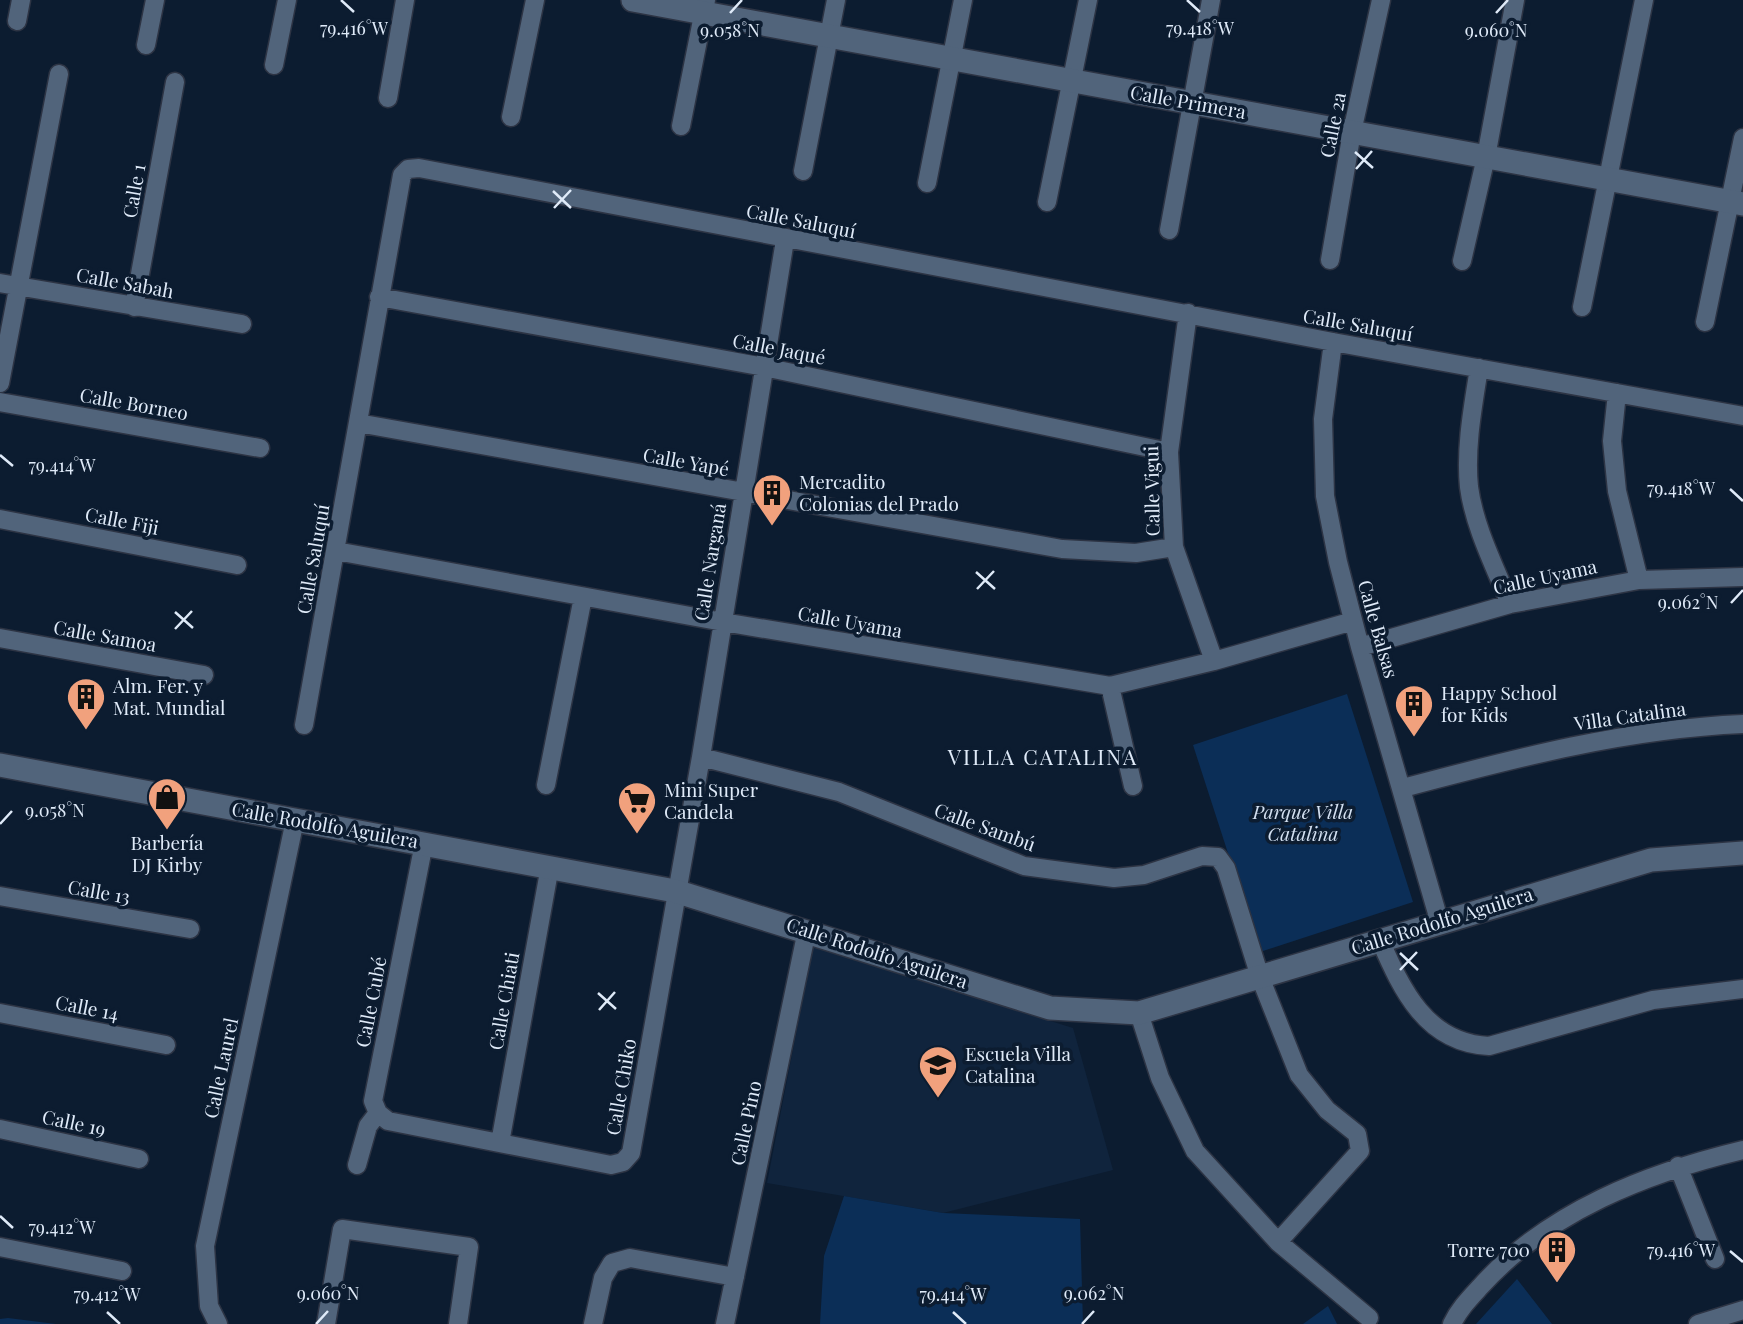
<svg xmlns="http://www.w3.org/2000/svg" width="1743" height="1324" font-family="'Playfair Display',serif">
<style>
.built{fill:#10243d}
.green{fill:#0b2e57}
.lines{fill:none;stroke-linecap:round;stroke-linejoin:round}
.minor-casing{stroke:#2d3444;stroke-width:21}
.tertiary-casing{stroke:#2d3444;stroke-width:26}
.minor{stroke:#51647b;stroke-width:18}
.tertiary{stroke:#51647b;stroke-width:23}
.ticks{fill:none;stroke:#dfeaf8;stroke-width:2.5}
.labels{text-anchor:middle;stroke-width:7;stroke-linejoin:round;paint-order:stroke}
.street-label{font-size:19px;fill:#dfeaf8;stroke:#0c1c30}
.poi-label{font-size:19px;fill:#dfeaf8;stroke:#0c1c30;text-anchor:start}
.park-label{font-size:19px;font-style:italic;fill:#d2dff0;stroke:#0c1c30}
.neighbourhood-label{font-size:21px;letter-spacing:2px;fill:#dfeaf8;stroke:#0c1c30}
.ticks-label{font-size:18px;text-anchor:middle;fill:#dfeaf8;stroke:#0c1c30;stroke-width:7;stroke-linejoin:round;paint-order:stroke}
</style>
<rect width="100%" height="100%" fill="#0c1c30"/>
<path class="built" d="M813 947 1073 1028 1113 1170 943 1213 767 1183Z"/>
<path class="green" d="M1347 694 1413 902 1260 952 1193 745Z
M844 1196 943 1213 1080 1219 1083 1324H820L824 1256Z
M1517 1279 1552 1324H1476Z
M1328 1306 1337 1324H1303Z
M8 1318 56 1324H0V1319Z"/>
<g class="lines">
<g class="minor-casing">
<path id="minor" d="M17 21 21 0
M146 45 155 0
M274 65 287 0
M388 98 405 0
M511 117 535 0
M681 126 706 0
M803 171 836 0
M927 183 963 0
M1047 202 1088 0
M1169 230 1211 0
M1330 260 1352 132 1381 0
M1462 261 1486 157 1515 0
M0 283 242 324
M379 297 764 367 1169 452
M134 307 175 82
M1582 307 1644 0
M1188 313 1169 452 1174 547 1214 661
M1705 322 1743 138
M1333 342 1323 419 1325 496 1338 562 1360 647 1439 920
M1479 368C1473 406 1465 448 1469 487 1474 526 1495 567 1510 604
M0 383 59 74
M1617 393 1612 441 1617 491 1639 580
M0 402 260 448
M358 423 1062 549 1136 553 1174 547
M0 519 237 565
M336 551 723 622 1110 686 1214 661 1353 621
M0 638 204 675
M1360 647 1510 604 1639 580 1743 577
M1110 686 1133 786
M304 725 402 175 408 169 419 168 1333 342 1743 416
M701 757 839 792 1024 866 1114 878 1144 875 1202 856 1218 857 1226 868 1260 977 1299 1075 1327 1110 1357 1134 1360 1151 1278 1242
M546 785 583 597
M1403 788C1516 758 1626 729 1743 724
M424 843 373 1101 378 1113 388 1121 611 1165 623 1162 631 1153 701 757 785 240
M0 896 190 929
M1380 940C1402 990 1426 1043 1489 1046L1653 1000 1743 989
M0 1013 166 1045
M1139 1013 1160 1078 1195 1151 1278 1242 1369 1318
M0 1129 139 1159
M500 1143 550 866
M357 1165 368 1126 378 1113
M1678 1166 1715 1259
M0 1247 122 1271
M218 1324 209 1306 205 1246 295 820
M326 1324 342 1229 469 1247 458 1324
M593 1324 603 1278 612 1263 630 1258 735 1277
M725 1324 807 930
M1452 1324C1459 1309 1470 1298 1481 1286 1549 1211 1647 1173 1743 1150
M1698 1324 1743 1310"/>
</g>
<g class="tertiary-casing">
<path id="tertiary" d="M633 0 1743 204
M0 765 675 891 1050 1008 1139 1013 1651 860 1743 853"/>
</g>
<use href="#minor" class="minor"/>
<use href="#tertiary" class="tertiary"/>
</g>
<path class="ticks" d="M341 0 354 12M1187 0 1200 12M730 13 742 0M1496 13 1508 0M1355 152 1373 168M1356 169 1372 151M553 191 571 208M554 208 571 190M0 455 13 466M1730 489 1743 501M976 572 995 589M977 589 994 571M1731 603 1743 590M175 612 193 628M175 629 192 611M0 824 12 811M1400 953 1418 970M1400 970 1417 952M598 993 616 1009M599 1010 615 992M0 1216 13 1228M1730 1251 1743 1262M107 1312 120 1324M953 1312 966 1324M316 1324 328 1311M1082 1324 1094 1311"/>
<defs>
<g id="building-pin" transform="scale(2.0125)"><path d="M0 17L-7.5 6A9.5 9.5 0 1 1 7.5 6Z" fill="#f1a17d" stroke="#0c1c30"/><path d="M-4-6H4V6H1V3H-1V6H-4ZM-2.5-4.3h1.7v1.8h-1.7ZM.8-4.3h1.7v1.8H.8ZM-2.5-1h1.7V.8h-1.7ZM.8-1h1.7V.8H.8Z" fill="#111"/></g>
<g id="shop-pin" transform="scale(2.0125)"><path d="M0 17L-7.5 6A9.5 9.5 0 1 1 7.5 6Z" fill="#f1a17d" stroke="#0c1c30"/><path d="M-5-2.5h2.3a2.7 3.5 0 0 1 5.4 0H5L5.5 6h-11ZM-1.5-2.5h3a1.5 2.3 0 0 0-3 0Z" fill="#111"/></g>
<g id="supermarket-pin" transform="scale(2.0125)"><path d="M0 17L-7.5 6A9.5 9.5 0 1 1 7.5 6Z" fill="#f1a17d" stroke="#0c1c30"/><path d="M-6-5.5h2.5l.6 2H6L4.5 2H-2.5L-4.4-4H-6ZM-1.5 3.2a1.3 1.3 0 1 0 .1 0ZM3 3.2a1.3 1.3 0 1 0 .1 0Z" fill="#111"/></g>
<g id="school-pin" transform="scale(2.0125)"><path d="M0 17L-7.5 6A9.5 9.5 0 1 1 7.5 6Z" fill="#f1a17d" stroke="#0c1c30"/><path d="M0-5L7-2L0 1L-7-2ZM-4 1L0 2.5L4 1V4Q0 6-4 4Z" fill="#111"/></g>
</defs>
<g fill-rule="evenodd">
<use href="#building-pin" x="772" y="493"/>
<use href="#building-pin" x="86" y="697"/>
<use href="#building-pin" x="1414" y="704"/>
<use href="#shop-pin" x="167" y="797"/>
<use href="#supermarket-pin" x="637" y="801"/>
<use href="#school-pin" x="938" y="1065"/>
<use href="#building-pin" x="1557" y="1250"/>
</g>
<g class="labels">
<g class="street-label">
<text transform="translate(1188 102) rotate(10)" y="7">Calle Primera</text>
<text transform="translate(1333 125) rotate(-79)" y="7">Calle 2a</text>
<text transform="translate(134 191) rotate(-80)" y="7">Calle 1</text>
<text transform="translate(801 221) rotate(11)" y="7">Calle Saluquí</text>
<text transform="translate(125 283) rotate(10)" y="7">Calle Sabah</text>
<text transform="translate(1358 325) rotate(10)" y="7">Calle Saluquí</text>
<text transform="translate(779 349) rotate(11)" y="7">Calle Jaqué</text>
<text transform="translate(134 404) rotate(10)" y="7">Calle Borneo</text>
<text transform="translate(686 462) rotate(10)" y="7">Calle Yapé</text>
<text transform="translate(1152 491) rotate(-91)" y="7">Calle Vigui</text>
<text transform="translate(122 521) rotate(11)" y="7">Calle Fiji</text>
<text transform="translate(313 559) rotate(-80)" y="7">Calle Saluquí</text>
<text transform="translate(710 562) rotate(-81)" y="7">Calle Narganá</text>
<text transform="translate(1545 577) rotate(-12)" y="7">Calle Uyama</text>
<text transform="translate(850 622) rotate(10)" y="7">Calle Uyama</text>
<text transform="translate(1378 629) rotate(74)" y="7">Calle Balsas</text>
<text transform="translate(105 636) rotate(10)" y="7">Calle Samoa</text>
<text transform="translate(1630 716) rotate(-8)" y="7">Villa Catalina</text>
<text transform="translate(325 825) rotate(10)" y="7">Calle Rodolfo Aguilera</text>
<text transform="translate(985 827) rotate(20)" y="7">Calle Sambú</text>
<text transform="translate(99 892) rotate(10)" y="7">Calle 13</text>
<text transform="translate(1442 921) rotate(-17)" y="7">Calle Rodolfo Aguilera</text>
<text transform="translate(877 953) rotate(18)" y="7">Calle Rodolfo Aguilera</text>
<text transform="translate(504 1001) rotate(-80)" y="7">Calle Chiati</text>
<text transform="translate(371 1002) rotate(-79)" y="7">Calle Cubé</text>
<text transform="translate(87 1008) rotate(11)" y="7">Calle 14</text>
<text transform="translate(221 1068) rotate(-78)" y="7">Calle Laurel</text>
<text transform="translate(621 1087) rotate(-80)" y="7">Calle Chiko</text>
<text transform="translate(74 1123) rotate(12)" y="7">Calle 19</text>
<text transform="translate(746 1123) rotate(-78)" y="7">Calle Pino</text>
</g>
<g class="poi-label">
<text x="799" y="489">Mercadito<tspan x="799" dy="22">Colonias del Prado</tspan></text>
<text x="113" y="693">Alm. Fer. y<tspan x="113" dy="22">Mat. Mundial</tspan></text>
<text x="1441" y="700">Happy School<tspan x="1441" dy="22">for Kids</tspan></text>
<text x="664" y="797">Mini Super<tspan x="664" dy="22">Candela</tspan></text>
<text x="167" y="850" text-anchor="middle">Barbería<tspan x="167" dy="22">DJ Kirby</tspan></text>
<text x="965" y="1061">Escuela Villa<tspan x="965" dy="22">Catalina</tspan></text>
<text x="1530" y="1257" text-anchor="end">Torre 700</text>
</g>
<g class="park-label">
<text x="1303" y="819">Parque Villa<tspan x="1303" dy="22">Catalina</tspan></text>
</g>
<g class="neighbourhood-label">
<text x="1043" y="765">VILLA CATALINA</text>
</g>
</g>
<g class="ticks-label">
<text x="354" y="35">79.416°W</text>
<text x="1200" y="35">79.418°W</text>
<text x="730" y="37">9.058°N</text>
<text x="1496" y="37">9.060°N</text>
<text x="62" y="472">79.414°W</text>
<text x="1681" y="495">79.418°W</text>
<text x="1688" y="609">9.062°N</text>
<text x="55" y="817">9.058°N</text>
<text x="62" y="1234">79.412°W</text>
<text x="1681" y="1257">79.416°W</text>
<text x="328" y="1300">9.060°N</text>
<text x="1094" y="1300">9.062°N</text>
<text x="107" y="1301">79.412°W</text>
<text x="953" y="1301">79.414°W</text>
</g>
</svg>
